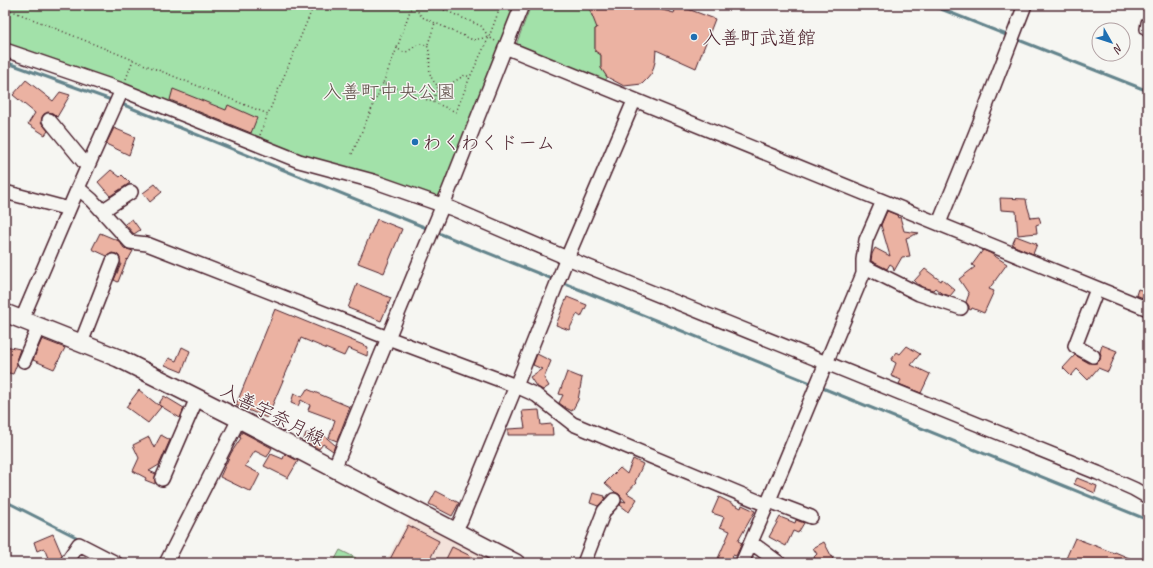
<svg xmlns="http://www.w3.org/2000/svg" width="1153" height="568" font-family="Caveat,'Klee One',sans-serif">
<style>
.built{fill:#f3e2da}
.green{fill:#a2e1a9;stroke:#76806a}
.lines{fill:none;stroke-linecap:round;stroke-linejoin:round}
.stream{stroke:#64848c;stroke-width:3}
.building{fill:#ebb2a2;stroke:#4a1f2b}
.minor-casing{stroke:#4a1f2b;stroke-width:16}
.major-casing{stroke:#4a1f2b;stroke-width:20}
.path{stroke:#4a1f2b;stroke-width:1.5;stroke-dasharray:1 3;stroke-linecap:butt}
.minor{stroke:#f6f6f2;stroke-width:13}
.major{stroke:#f6f6f2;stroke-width:17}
.poi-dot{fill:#1f6fb2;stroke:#f6f6f2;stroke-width:1.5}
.labels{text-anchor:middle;stroke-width:3;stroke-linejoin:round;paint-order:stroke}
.poi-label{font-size:19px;fill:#4a1f2b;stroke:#f6f6f2;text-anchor:start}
.park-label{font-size:19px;fill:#60504a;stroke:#f6f6f2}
.street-label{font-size:19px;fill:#4a1f2b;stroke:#f6f6f2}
</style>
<rect width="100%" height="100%" fill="#f6f6f2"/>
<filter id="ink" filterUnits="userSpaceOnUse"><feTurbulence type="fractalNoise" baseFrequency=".025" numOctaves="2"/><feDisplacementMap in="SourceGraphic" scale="8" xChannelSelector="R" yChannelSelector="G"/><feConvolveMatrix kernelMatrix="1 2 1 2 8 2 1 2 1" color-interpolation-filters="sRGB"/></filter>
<g filter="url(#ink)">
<path class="built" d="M411 516 504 563H385Z"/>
<path class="green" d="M5 5H515L442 193 436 197 300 157 5 44Z
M531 5H588L592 16 597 14 601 24 595 29V51L601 55V68L607 77 605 82 516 45Z
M340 550 356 558 354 563H333Z"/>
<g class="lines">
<path class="stream" d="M931 5 1009 36
M1016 39 1148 91
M5 62 114 101
M119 103 429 229
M436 232 555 280
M561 282 813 384
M820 387 1148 520
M5 501 80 539
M119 559 125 563"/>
</g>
<path class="building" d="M588 5H653L651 7 674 13 677 5 715 19 696 68 656 50 655 62 652 73 647 79 642 84 624 86 607 77 601 68V55L595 51V29L597 28Z
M26 80 53 101 60 92 70 95 57 117 52 113 48 112 44 114 42 117 41 122 48 131 45 135 28 124 35 113 13 95Z
M173 89 226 110 228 105 257 118 251 133 170 100Z
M114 128 135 137 129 155 106 144Z
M111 170 120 177 122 175 130 183 110 196 98 182Z
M155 184 162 192 150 202 143 193Z
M1000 198 1026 199 1027 205 1031 218 1039 217 1041 223 1036 225 1037 233 1018 235 1016 211 1001 210Z
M887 211 897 215 898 218 900 217 904 231 919 233 906 238 910 256 902 257 894 271 893 266 890 264 887 269 871 261 872 254 875 248 890 256 881 225Z
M132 219 140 230 134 234 125 224Z
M377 219 402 229 384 273 358 263Z
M100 233 119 241 124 248 133 251 128 260 127 259 118 282 114 280 121 264 119 256 116 254 112 253 107 256 92 249Z
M1016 236 1037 244 1033 254 1012 245Z
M983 250 990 253 1007 264 989 289 994 291 984 313 972 308 971 310 969 309V306L966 302 969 294 959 279 975 267 972 265Z
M925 269 941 281 942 279 955 290 950 296 941 293 935 288 933 290 922 287 914 281Z
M357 284 391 298 381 321 348 308Z
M1138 289 1148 292V300L1136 295Z
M567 297 587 305 581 317 577 314 569 330 556 325Z
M275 309 368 347 367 356 348 348 344 356 301 338 267 418 236 405Z
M42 339 65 348 54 369 33 360Z
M1102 345 1117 351 1108 372 1098 368 1088 380 1077 369 1071 376 1063 368 1075 355 1089 363H1097L1100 360 1101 355 1100 352Z
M5 346 20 349 17 358V364L13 374 5 372Z
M907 346 920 354 911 365 930 374 921 393 899 384 901 380 891 376 896 363 891 360 897 352 900 354Z
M182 347 190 351 182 372 165 365 169 358 176 361Z
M537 354 551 361 544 378 549 386 543 390 536 386 530 377 542 369 533 365Z
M567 372 582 378 578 400 572 411 566 408 559 403 563 395 559 394Z
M307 389 350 407 337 441 329 438 335 420 308 410 310 405 301 400 298 406 291 403 294 393 302 397Z
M139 390 158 405 164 396 184 408 180 418 159 405 161 407 148 423 126 407Z
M539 410 541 425 552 424 553 435H508V429L525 428 522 411Z
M242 432 272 448 267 457 255 451 245 466 260 474 251 492 220 477 231 453 241 438 239 437Z
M320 432 335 445 333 451 323 444 319 449 303 441 306 433 317 436Z
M161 435 170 440 159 465 149 471 156 474 155 484 145 480 146 478 133 471 139 458 133 445 149 437 154 448Z
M271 454 283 459 285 454 298 461 288 478 264 466Z
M633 459 643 464 635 482 636 483 627 493 637 499 629 512 620 505 622 501 626 502 619 494 615 492 605 483 620 468 627 474Z
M1077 478 1097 486 1095 493 1074 484Z
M436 491 459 503 452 516 429 504Z
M593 493 605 496 604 500 598 506 590 503Z
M719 497 741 508 742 505 755 511 738 541 742 543 736 556 733 555 730 563H716L730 531 720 527 724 517 712 513Z
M780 517 795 523 796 520 804 523 798 533 793 531 786 546 769 537Z
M408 525 439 541 428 563H388Z
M53 534 62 555 58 563H50L44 548 37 551 34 542Z
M1075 538 1114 553 1115 552 1141 563H1064Z
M824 542 835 563H816L814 557 817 554 813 548Z
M452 547 485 563H444Z"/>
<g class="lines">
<g class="minor-casing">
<path id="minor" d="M1147 29 1148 23
M505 47 1148 309
M5 50 122 90 299 161 373 181 453 209 567 258 1098 473 1134 489 1148 497
M49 120 87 166
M78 188 92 200 130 242 147 244 388 338 516 386 536 395 573 424 767 505
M5 192 69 209
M102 211 131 192
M939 223 976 132 1025 5
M863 266 919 294 961 308
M22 319 78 188 122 90
M81 343 113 261
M1093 356 1075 346 1097 289
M24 361 39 326
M334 469 449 190 522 5
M162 479 197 398
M769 501 811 517
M455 531 461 520 516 386 567 258 634 101
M752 543 779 563
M66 563 79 544 116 563
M166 563 239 419
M584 563 604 511 614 500
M742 563 767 505 863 274V260L866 240 883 201"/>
</g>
<g class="major-casing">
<path id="major" d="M5 313 118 358 239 419 516 563"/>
</g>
<path class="path" d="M5 5 10 10 133 60
M412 5 397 48C408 58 410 46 421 44 421 44 427 45 427 45 434 61 423 73 438 86L433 102 456 112 470 77 489 37
M413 5 422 17 473 40 489 37
M433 5 481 26 489 37
M495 41 489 37 501 5
M428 44 435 23
M397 48 383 83 433 102
M126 79 133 60 268 114 314 5
M438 86C449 87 456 80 465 75L470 77
M260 135 268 114
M352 154 383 83"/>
<use href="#minor" class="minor"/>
<use href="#major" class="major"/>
</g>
</g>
<g class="poi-dot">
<circle cx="694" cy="37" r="4"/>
<circle cx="415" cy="142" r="4"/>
</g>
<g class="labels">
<g class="poi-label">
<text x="702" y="44">入善町武道館</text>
<text x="423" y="149">わくわくドーム</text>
</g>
<g class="park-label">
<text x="389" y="98">入善町中央公園</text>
</g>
<g class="street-label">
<text transform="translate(273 414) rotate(27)" y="7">入善宇奈月線</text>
</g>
</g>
<rect width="1153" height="568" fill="none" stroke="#f6f6f2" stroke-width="20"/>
<rect x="10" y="10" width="1133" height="548" fill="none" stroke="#4a1f2b" stroke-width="1.5" filter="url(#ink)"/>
<g transform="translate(1111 42) rotate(129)"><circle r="19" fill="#f6f6f2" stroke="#b1a0a2"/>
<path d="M0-3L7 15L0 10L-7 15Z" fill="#1f6fb2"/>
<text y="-6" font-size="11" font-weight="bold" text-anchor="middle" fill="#4a1f2b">N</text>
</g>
</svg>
